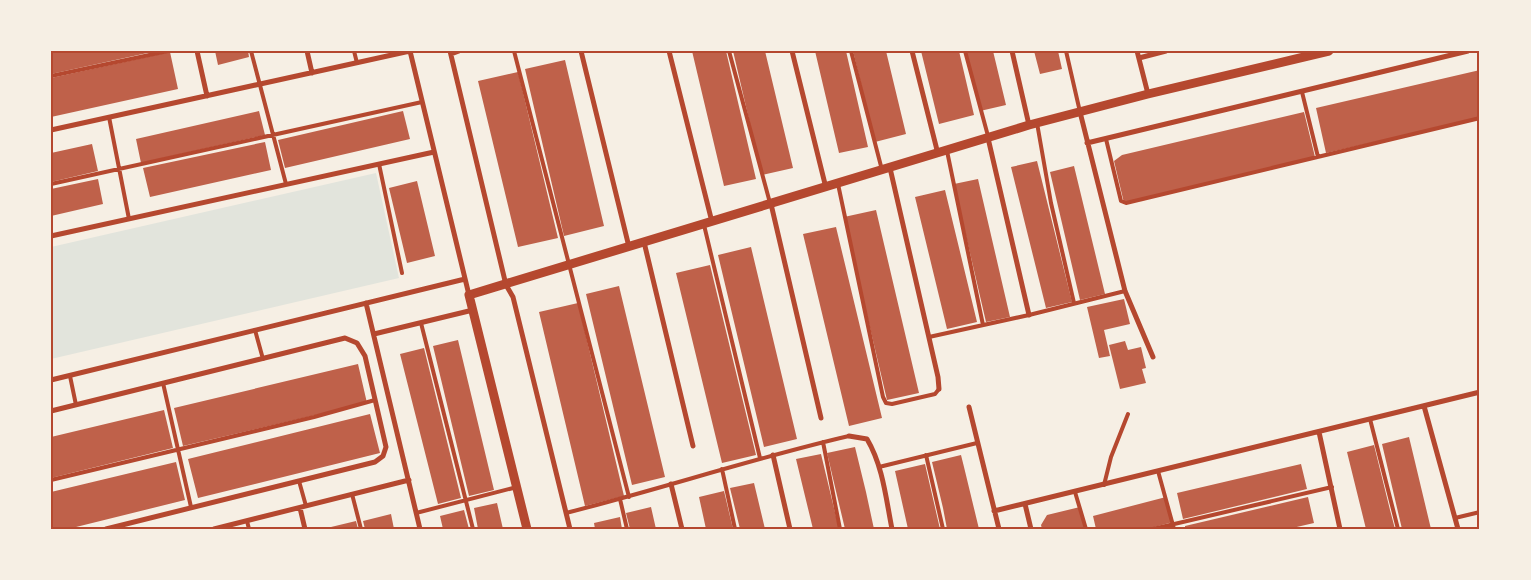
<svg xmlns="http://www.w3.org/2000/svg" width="1531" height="580" font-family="'Open Sans',sans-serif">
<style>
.green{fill:#e2e4dc}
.building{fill:#bf614a}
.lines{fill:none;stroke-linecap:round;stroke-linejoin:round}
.service{stroke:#b5482f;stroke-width:4}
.minor{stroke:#b5482f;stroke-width:5}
.tertiary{stroke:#b5482f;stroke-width:9}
.neatline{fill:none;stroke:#b5482f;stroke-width:2}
</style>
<rect width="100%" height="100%" fill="#f6efe4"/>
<path class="green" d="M376 173 399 278 51 359V247Z"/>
<path class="building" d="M51 51H152V52L51 74Z
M215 51H248L249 57 218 65Z
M692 51H726L756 179 724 186Z
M733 51H765L793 168 762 175Z
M815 51H846L868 147 839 153Z
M853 51H886L906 134 875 142Z
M921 51H959L974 115 939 124Z
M965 51H993L1006 105 980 111Z
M1034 51H1058L1062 69 1040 74Z
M170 52 178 89 51 117V78Z
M565 60 604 226 564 236 525 69Z
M1480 70V118L1326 153 1316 108Z
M518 72 558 238 518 247 478 81Z
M259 111 265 135 141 163 136 139Z
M403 111 410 139 285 168 278 140Z
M1304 112 1315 157 1124 203 1114 161 1122 155Z
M265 142 271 170 150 197 143 168Z
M92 144 98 171 51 182V153Z
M1037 161 1072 302 1046 308 1011 167Z
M1074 166 1105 294 1080 300 1050 172Z
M98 179 103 204 51 216V189Z
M978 179 1010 317 986 322 954 184Z
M417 181 435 256 407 263 389 188Z
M945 190 977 322 947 329 915 197Z
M876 210 919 393 887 400 844 217Z
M836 227 882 418 849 426 803 234Z
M751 247 797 439 764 447 718 255Z
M710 265 756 455 722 463 676 273Z
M619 286 665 477 632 485 586 294Z
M1124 299 1130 324 1104 330 1110 356 1099 358 1087 307Z
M578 303 624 496 585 506 539 312Z
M458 340 494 490 469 496 433 346Z
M1125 341 1128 350 1141 347 1146 368 1142 369 1146 383 1120 389 1109 345Z
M424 348 461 498 438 504 400 354Z
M358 364 367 403 183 446 174 408Z
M164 410 173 448 51 478V437Z
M370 414 380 453 198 498 188 459Z
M1409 437 1415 462 1431 529H1402L1382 444Z
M1374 445 1390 510 1395 529H1366L1347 452Z
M855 447 866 492 874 529H845L835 487 827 453Z
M821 454 839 529H813L796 459Z
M961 455 964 467 979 529H947L943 508 932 462Z
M176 462 185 500 68 529H51V492Z
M925 464 940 529H908L895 471Z
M1301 464 1307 489 1183 519 1177 493Z
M754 483 765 529H740L730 488Z
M724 491 733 529H706L699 497Z
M1166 497 1173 522 1147 529H1096L1093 516Z
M1308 497 1314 523 1288 529H1185V526Z
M497 503 503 529H478L474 508Z
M651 507 656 529H630L626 513Z
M1080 507 1085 529H1042L1041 525 1047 515Z
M464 510 469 529H443L440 516Z
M391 514 394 529H365L363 521Z
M620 517 622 529H595L594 523Z
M356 521 358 529H331V527Z"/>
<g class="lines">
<path class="service" d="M251 51 286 184
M354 51 357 63
M514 51 629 497
M729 51 770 203
M851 51 882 170
M965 51 988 136
M1066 51 1080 112
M51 76 168 51
M1302 92 1318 157
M109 117 129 219
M1037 123 1051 203 1074 303
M1106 139 1121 201 1126 203 1480 118
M947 151 983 325
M379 164 402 273
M51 184 422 102
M838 184 883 397 886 403 892 404 935 394 939 389
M704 225 760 458
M421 323 473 529
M255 330 263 359
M929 337 1029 315 1125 291
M70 376 76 405
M163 383 191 507
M1370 419 1398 529
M823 442 840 529
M926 455 943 529
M879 467 977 443
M722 469 735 529
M1158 471 1174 529
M51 480 314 417 375 400
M299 481 306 506
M1104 485 1111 457 1128 414
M1075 492 1086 529
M352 494 361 529
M620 499 627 529
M416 513 517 487
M566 513C661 489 754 458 849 436
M1455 518 1480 512
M247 521 249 529
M1153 529 1332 487"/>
<path class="minor" d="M197 51 207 96
M307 51 312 73
M410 51 469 295
M450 51 506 285 513 297 570 529
M581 51 629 247
M669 51 712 222
M792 51 826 188
M912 51 938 154
M1012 51 1029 125
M1137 51 1148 94
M451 54 459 51
M1139 58 1166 51
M1080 112 1125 291 1153 357
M51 130 410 51
M988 138 1029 315
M1087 143 1468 51
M890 168 938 377 939 389
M771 204 821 418
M51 236 434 152
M644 242 693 446
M366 303 420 529
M374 334 473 310
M51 380 465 279
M1424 406 1458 529
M969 407 999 529
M51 411 345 338 357 343 365 356 386 447 383 456 375 462 106 529
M1319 432 1340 529
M849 436 867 439C883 466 886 499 892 529
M773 455 790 529
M671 484 682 529
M1025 504 1031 529
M300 508 305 529
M994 511 1480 392
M214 529 409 480"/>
<path class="tertiary" d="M527 529 469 295 1029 125 1148 94 1329 51"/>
</g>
<rect width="1531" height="580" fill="none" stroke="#f6efe4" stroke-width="105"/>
<rect x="52" y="52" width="1426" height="476" class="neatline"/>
</svg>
